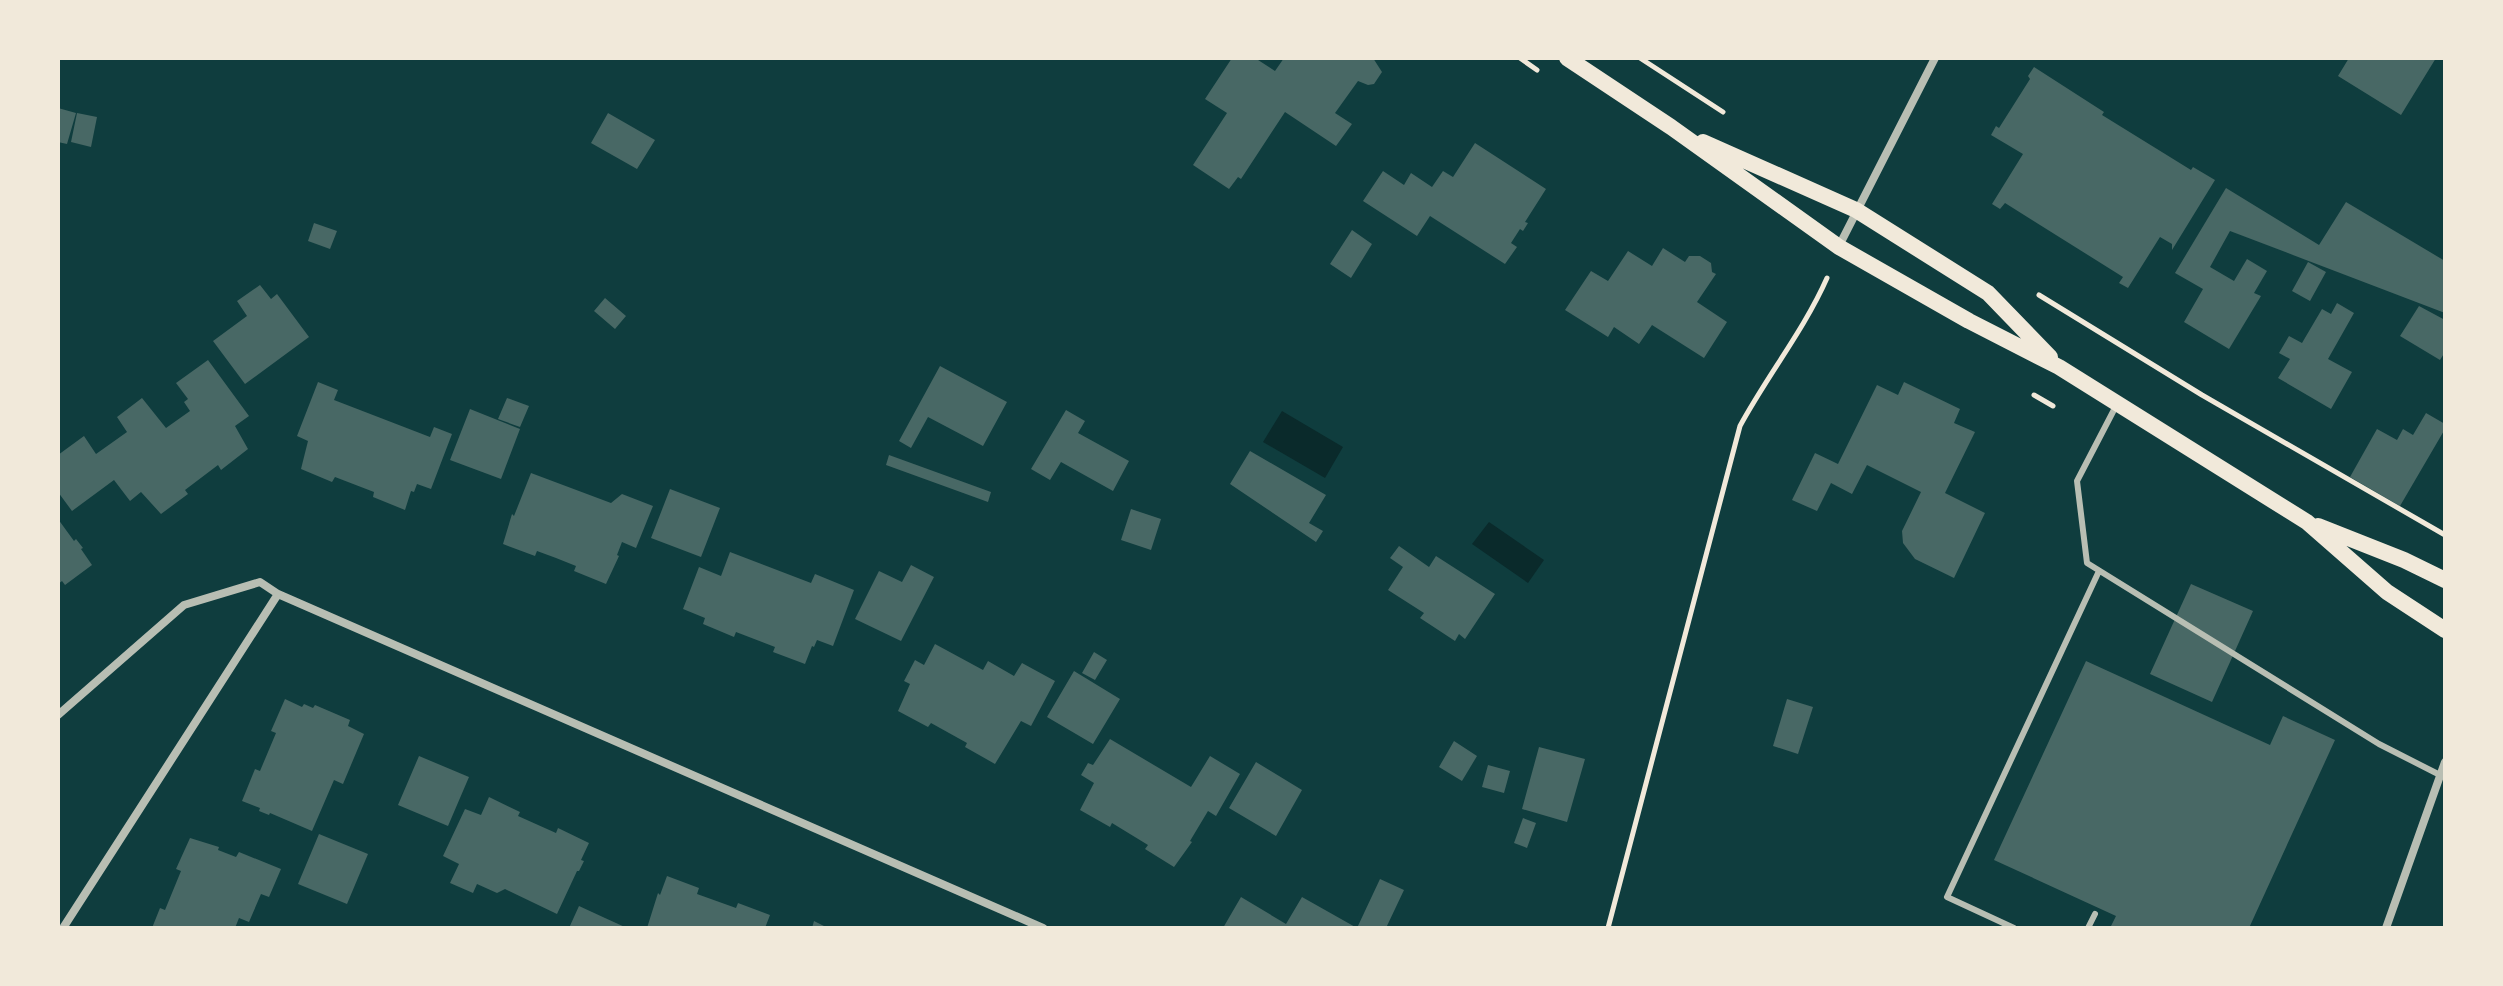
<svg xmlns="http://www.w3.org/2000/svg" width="2503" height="986" font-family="Helvetica,sans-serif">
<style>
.water{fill:#0a2a2b}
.building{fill:#486865}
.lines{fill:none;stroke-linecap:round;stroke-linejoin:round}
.path{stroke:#f1e9da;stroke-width:5}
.service{stroke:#b8beb3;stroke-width:6}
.minor{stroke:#b8beb3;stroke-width:8}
.secondary{stroke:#f1e9da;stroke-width:16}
</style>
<rect width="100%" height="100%" fill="#0f3d3e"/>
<path class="water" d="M1282 411 1343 447 1325 478 1263 442Z
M1489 522 1544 560 1528 583 1472 544Z"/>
<path class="building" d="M1232 58H1255L1275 71 1284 58H1373L1382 72 1374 84 1368 85 1358 81 1335 113 1352 124 1336 146 1285 112 1241 179 1238 177 1229 189 1193 165 1227 113 1205 99Z
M2349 58H2436L2401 115 2338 76Z
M2034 67 2104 112 2102 115 2191 170 2193 167 2215 180 2172 250V244L2160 237 2128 288 2119 283 2123 277 2005 203 2000 209 1992 204 2023 154 1991 135 1996 126 1999 128 2030 79 2028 76Z
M58 108 76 113 67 144 58 142Z
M77 113 97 117 91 147 71 142Z
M608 113 655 140 637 169 591 143Z
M1475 143 1546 189 1525 222 1528 223 1523 231 1520 229 1511 243 1517 247 1505 264 1430 216 1417 236 1363 201 1383 171 1404 185 1411 173 1432 187 1443 171 1453 177Z
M2226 188 2319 245 2346 202 2445 261V313L2230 231 2210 267 2234 281 2247 259 2267 271 2254 293 2261 296 2229 349 2184 322 2203 289 2175 273Z
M314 223 337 231 330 249 308 241Z
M1352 230 1372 244 1351 278 1330 264Z
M1663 248 1685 262 1689 256H1700L1711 263 1712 272 1716 274 1697 302 1727 322 1704 358 1652 325 1639 344 1614 327 1608 337 1565 310 1591 271 1608 281 1628 251 1652 266Z
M2308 262 2326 272 2310 301 2292 291Z
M260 285 271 299 277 294 309 337 245 384 213 341 247 316 237 301Z
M605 298 626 316 615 329 594 311Z
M2337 303 2354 313 2328 359 2352 372 2331 409 2278 378 2290 359 2279 353 2289 336 2302 343 2322 309 2331 314Z
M2419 306 2445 320V352L2440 360 2400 336Z
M208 360 249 416 235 426 248 449 221 470 218 465 185 490 188 494 161 514 141 492 130 501 114 480 72 511 58 492V455L84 436 96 454 127 432 117 417 142 398 166 428 190 411 184 402 188 399 176 383Z
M940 366 1007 402 983 446 928 417 911 448 899 441Z
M318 382 338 390 334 400 430 437 434 427 452 434 431 489 417 484 414 492 411 491 405 510 373 497 374 492 335 477 332 482 301 469 308 441 297 436Z
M1904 382 1960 409 1954 423 1975 432 1945 493 1985 513 1954 578 1915 559 1903 543 1902 531 1921 492 1867 465 1852 494 1831 483 1817 511 1792 500 1815 453 1838 464 1877 385 1898 395Z
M507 398 529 406 520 427 498 419Z
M470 409 520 429 501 479 450 460Z
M1066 410 1085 421 1078 433 1129 461 1113 491 1061 462 1050 480 1031 469Z
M2426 413 2445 424V429L2400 506 2350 477 2377 429 2397 440 2403 429 2413 435Z
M1250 451 1326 495 1309 523 1323 531 1316 542 1230 484Z
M889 455 991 492 988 502 886 465Z
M531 473 611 503 622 494 653 506 636 548 622 542 617 555 619 556 606 584 574 571 576 566 556 558 537 551 535 556 503 544 512 514 514 516Z
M670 489 720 508 701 557 651 538Z
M1131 509 1161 519 1151 550 1121 540Z
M58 519 74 541 76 539 83 548 81 549 92 565 65 585 62 581 58 584Z
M1399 546 1429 567 1436 556 1495 594 1465 639 1459 634 1455 641 1420 618 1424 613 1388 590 1403 567 1390 558Z
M730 552 811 583 815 574 854 590 833 646 817 640 814 647 812 646 805 664 773 652 775 647 736 632 734 637 703 624 705 618 683 609 699 567 721 576Z
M911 565 934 577 901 641 855 619 879 571 902 582Z
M2191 584 2253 611 2212 702 2150 674Z
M935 644 983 670 988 661 1014 676 1022 663 1055 681 1031 726 1021 721 995 764 965 747 967 743 931 723 928 727 898 711 910 684 904 681 915 660 924 665Z
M1094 652 1107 660 1095 680 1082 673Z
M2086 661 2270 745 2283 716 2335 740 2249 928H2110L2116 916 1994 860Z
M1074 671 1120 699 1093 744 1047 717Z
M285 699 302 707 304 704 313 708 315 705 350 720 348 726 364 734 343 784 334 780 312 831 270 813 269 815 259 811 260 808 242 801 255 769 260 771 276 733 271 731Z
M1787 699 1813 707 1798 754 1773 746Z
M1110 739 1191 787 1210 756 1240 774 1216 816 1208 811 1190 841 1192 842 1174 867 1145 849 1148 845 1112 823 1110 827 1080 810 1094 783 1081 775 1088 763 1093 765Z
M1454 741 1477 756 1462 781 1439 767Z
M1539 747 1585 759 1567 822 1522 809Z
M419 756 469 777 448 826 398 805Z
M1256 762 1302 790 1276 836 1229 808Z
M1488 765 1510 771 1504 793 1482 787Z
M489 797 520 812 518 816 556 833 558 828 589 843 581 860 584 861 579 871H577L557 914 505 889 497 893 477 884 473 893 450 883 459 864 443 856 465 809 481 815Z
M1523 818 1536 823 1527 848 1514 843Z
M319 834 368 854 347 904 298 884Z
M190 838 219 847 218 850 236 857 239 852 281 869 269 897 261 894 249 922 239 918 235 928H152L160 908 165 910 181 871 176 869Z
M667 876 699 888 697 894 736 908 738 903 770 915 765 928H647L658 893 660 895Z
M1380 879 1404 890 1386 928H1223L1241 897 1286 924 1302 897 1357 928Z
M579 906 605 918 627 928H569Z
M814 921 828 928H812Z"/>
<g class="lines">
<path class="path" d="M1520 58 1537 70
M1640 58 1723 112
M2039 295 2202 395 2445 535
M2034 395 2053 406
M1608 928 1740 426C1767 376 1804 330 1827 278"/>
<path class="service" d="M2117 404 2077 481 2087 563 2379 744 2440 775
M2014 928 1947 897 2099 571
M2088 928 2095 914"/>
<path class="minor" d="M1839 246 1935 58
M58 715 184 605 260 582 278 594 1043 928
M63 928 278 594
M2386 928 2445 762"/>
<path class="secondary" d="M1567 58 1671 127 1839 247 1969 321 2059 367 2307 522 2387 592 2445 630
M1703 142 1856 210 1988 293 2050 357
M2318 526 2404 560 2445 580"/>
</g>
<rect width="2503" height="986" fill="none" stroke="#f1e9da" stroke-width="120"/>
</svg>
